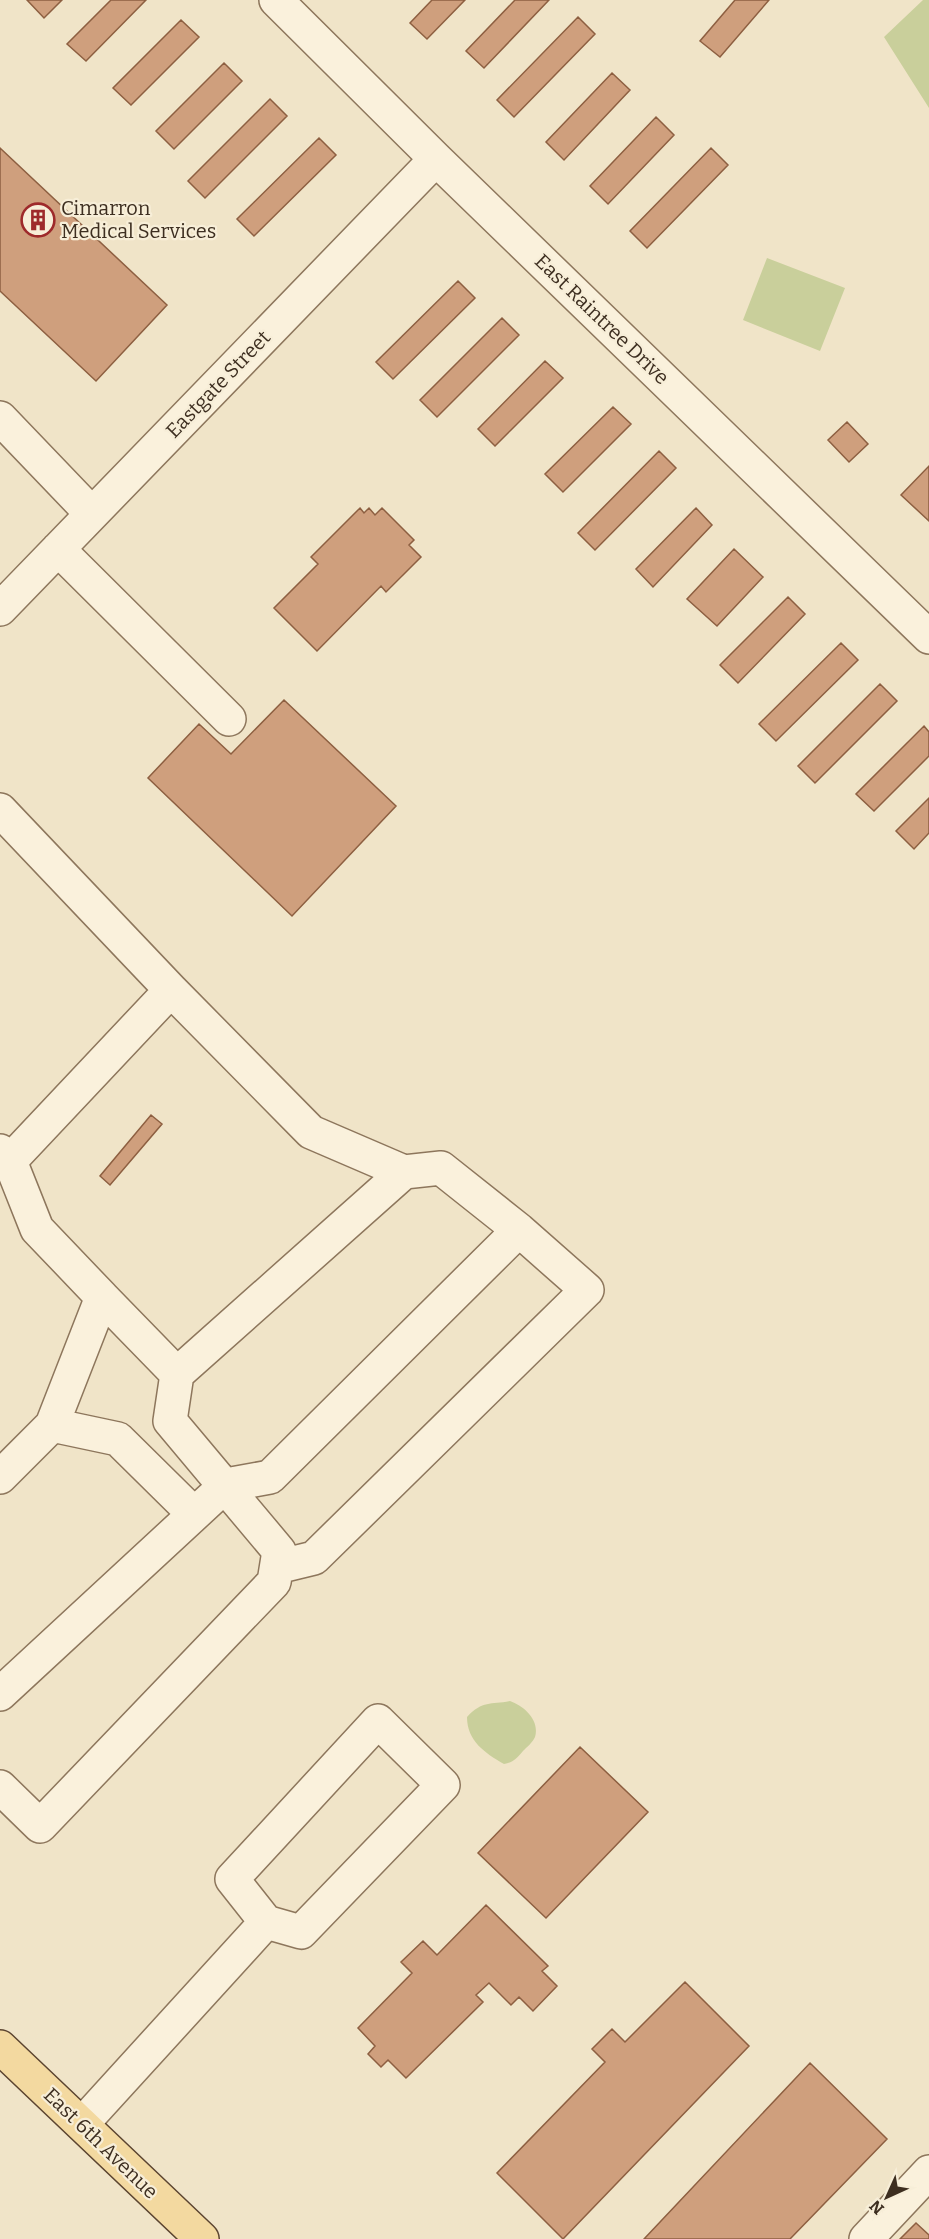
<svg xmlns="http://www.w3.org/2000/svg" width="929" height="2239" font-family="Bitter,serif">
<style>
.green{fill:#c9cf9b}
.building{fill:#cf9f7d;stroke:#8d5f41;stroke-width:1.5}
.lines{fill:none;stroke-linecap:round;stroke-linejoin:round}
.minor-casing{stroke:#8d765c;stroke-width:36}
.major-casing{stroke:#5b4430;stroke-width:36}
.minor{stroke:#faf1dc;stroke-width:33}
.major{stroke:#f3d9a0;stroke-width:33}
.labels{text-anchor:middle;stroke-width:4.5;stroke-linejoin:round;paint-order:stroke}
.poi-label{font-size:20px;fill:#3d2e20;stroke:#f7eed8;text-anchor:start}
.street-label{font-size:20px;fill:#3d2e20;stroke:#f7eed8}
</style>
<rect width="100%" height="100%" fill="#f0e4c8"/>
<path class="green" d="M923 0H929V108L884 37Z
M767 258 845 288 820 351 743 320Z
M510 1701C524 1706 540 1720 535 1737 533 1742 527 1747 523 1751 516 1759 514 1762 504 1764 485 1753 467 1741 467 1717 483 1700 490 1705 510 1701Z"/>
<path class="building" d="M27 0H62L44 18Z
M111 0H146L86 61 67 44Z
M432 0H465L427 39 410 23Z
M515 0H549L484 68 466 51Z
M735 0H769L720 57 700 41Z
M578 17 595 34 514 117 497 100Z
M181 20 199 37 131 105 113 88Z
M224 63 242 81 174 149 156 131Z
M612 73 630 90 564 160 546 142Z
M270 99 287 116 205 198 188 181Z
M656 117 674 135 608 204 590 186Z
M319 138 336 155 254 236 237 219Z
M0 148 167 305 96 381 0 291Z
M711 148 728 165 647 248 630 231Z
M458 281 475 298 393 379 376 362Z
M502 318 519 335 437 417 420 400Z
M545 361 563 378 495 446 478 429Z
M613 407 631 424 563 492 545 474Z
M847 422 868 444 849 462 828 440Z
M659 451 676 468 595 550 578 533Z
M929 466V521L901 495Z
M360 508 364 513 369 508 375 515 382 508 414 540 409 545 421 557 386 592 381 586 317 651 274 608 318 564 311 557Z
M696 508 712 525 653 587 636 569Z
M734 549 763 577 717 626 687 599Z
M788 597 805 614 738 683 720 665Z
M841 643 858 660 776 741 759 724Z
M880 684 897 701 815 783 798 766Z
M284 700 396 806 292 916 148 778 199 724 231 754Z
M924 726 929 732V756L874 811 856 794Z
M929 798V833L914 849 896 831Z
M151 1115 162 1124 110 1185 100 1176Z
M580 1747 648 1812 546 1918 478 1853Z
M486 1905 548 1966 542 1971 557 1986 533 2011 519 1997 511 2005 489 1983 476 1995 483 2002 406 2078 388 2060 381 2067 368 2054 375 2046 358 2028 412 1973 401 1962 423 1941 437 1955Z
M685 1982 749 2046 563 2239 497 2173 605 2062 592 2049 612 2029 625 2042Z
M810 2063 887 2139 790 2239H644Z
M916 2223 929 2235V2239H900Z"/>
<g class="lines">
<g class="minor-casing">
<path id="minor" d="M276 0 436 159 929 637
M0 418 92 514
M58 549 229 719
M0 609 436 159
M0 810 171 990 10 1161
M171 990 311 1132 404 1172
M0 1151 10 1161 37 1229 102 1297 52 1425 0 1477
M177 1374 404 1172 441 1168 519 1230 587 1290 314 1558 277 1567
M52 1425 118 1439 194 1514
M0 1694 226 1485 270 1477 519 1230
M378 1721 443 1785 301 1932 266 1922 232 1879Z
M0 1787 40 1826 274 1582 279 1551 170 1421 177 1374 102 1297
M82 2124 266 1922
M866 2239 929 2172"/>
</g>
<g class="major-casing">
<path id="major" d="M0 2047 202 2239"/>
</g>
<use href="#minor" class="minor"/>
<use href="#major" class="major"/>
</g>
<defs>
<g id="building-ring" transform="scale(1.725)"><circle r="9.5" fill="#f7eed8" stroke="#9e2a2b" stroke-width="1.5"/><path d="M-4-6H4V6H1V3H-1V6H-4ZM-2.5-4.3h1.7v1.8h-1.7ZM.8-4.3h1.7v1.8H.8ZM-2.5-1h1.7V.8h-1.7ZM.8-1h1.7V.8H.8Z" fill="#9e2a2b"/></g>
</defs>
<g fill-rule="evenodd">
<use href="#building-ring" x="38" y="220"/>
</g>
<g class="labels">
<g class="poi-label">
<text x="61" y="215">Cimarron<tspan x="61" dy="23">Medical Services</tspan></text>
</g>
<g class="street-label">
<text transform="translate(602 319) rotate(44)" y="7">East Raintree Drive</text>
<text transform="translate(218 384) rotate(-46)" y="7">Eastgate Street</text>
<text transform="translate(101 2143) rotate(44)" y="7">East 6th Avenue</text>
</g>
</g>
<g transform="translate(887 2197) rotate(225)" stroke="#f7eed8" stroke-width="4.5" paint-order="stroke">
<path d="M0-4.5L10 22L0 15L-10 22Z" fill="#3d2e20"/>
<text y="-9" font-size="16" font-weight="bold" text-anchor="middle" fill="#3d2e20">N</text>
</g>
</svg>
